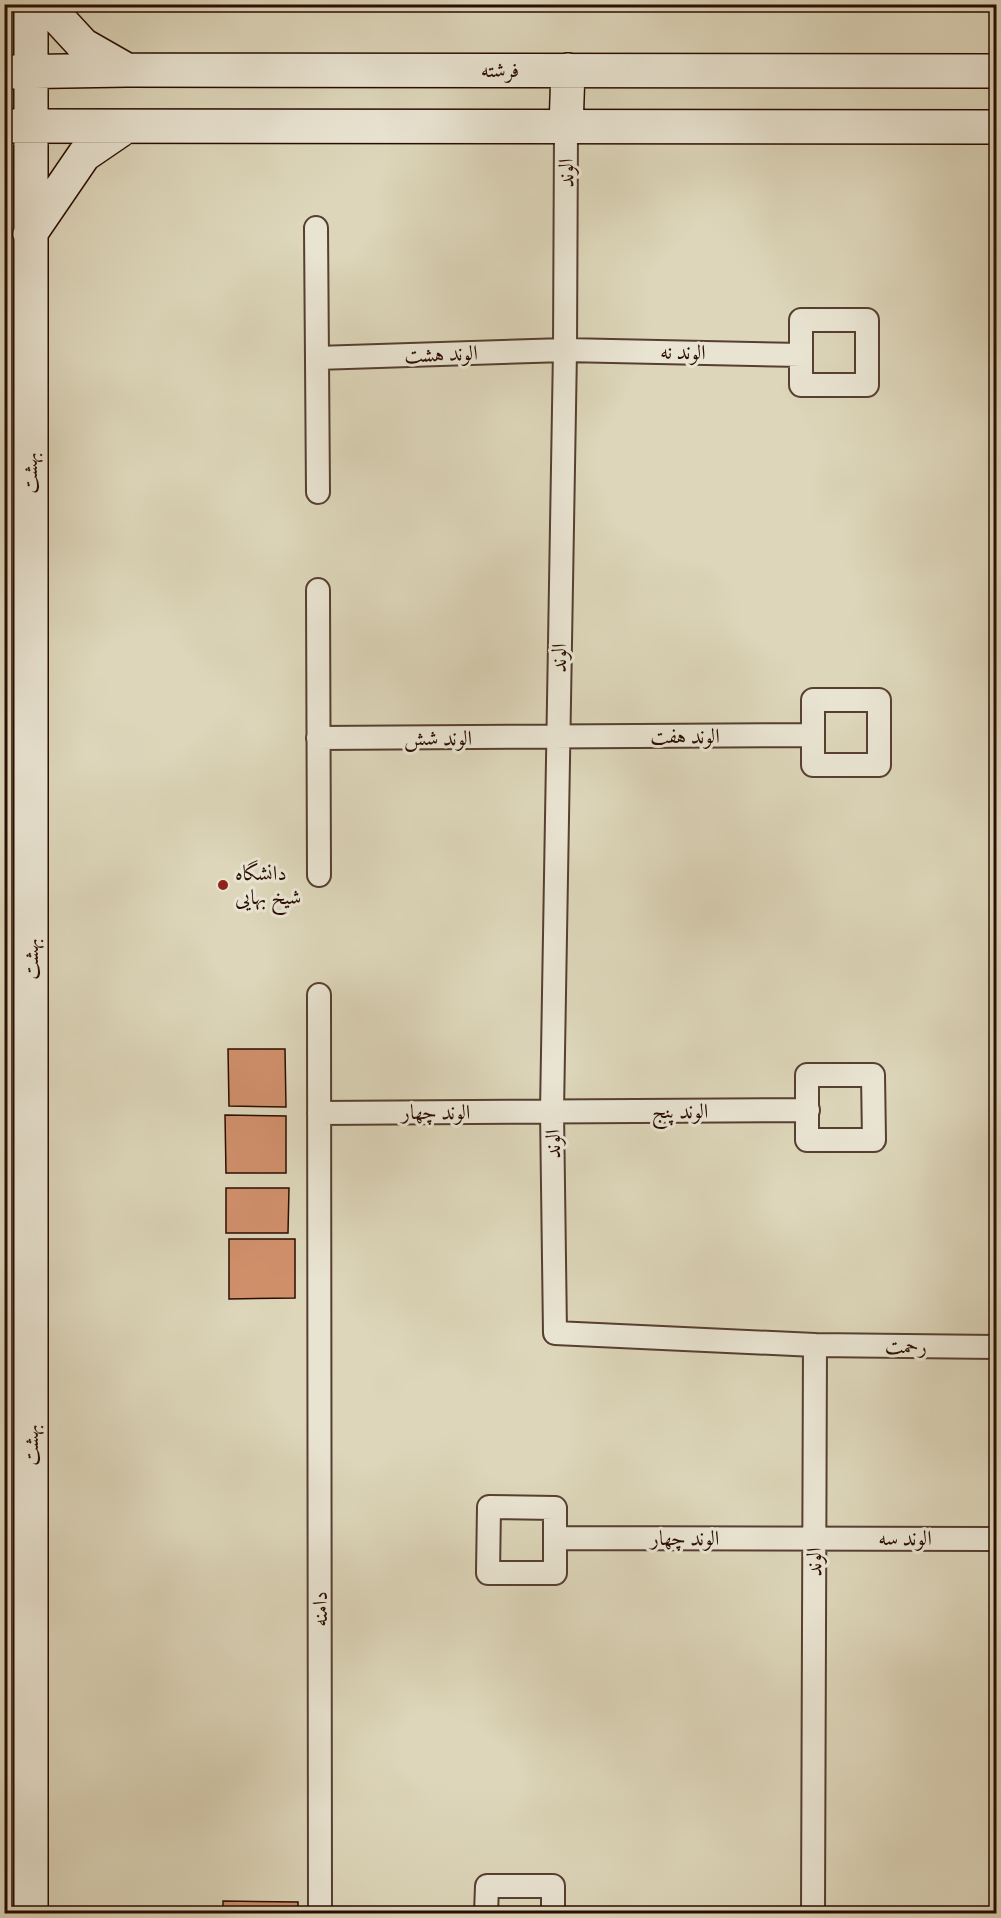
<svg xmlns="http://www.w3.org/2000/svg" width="1001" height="1918" font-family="'IM FELL DW Pica',Amiri,serif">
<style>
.building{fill:#d0906b;stroke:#2a0d02;stroke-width:1.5}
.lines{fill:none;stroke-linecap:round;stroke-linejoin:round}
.street-casing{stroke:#573f30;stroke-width:26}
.secondary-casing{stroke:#2a0d02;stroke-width:36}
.street{stroke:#e9e4d2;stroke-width:22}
.secondary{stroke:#e9e4d2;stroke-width:33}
.poi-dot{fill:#8f2418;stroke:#e9e4d2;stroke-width:2}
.labels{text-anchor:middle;stroke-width:6;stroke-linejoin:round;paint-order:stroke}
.street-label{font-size:21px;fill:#2a0d02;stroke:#e9e4d2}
.poi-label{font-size:21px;fill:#2a0d02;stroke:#e9e4d2;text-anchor:start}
</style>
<rect width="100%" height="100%" fill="#ddd6ba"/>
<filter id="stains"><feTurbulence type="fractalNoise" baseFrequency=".00333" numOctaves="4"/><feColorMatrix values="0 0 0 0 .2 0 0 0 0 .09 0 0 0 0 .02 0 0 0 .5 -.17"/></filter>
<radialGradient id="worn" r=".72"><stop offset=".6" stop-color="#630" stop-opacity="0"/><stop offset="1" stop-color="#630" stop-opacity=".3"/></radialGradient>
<path class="building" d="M192 4H238V6L221 5 222 11H192Z
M228 1049H285L286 1107 229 1106Z
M225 1115 286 1116V1173H226Z
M226 1188H289L288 1233H226Z
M229 1239H295V1298L229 1299Z
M223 1901 298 1902V1914H223Z"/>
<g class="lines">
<g class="street-casing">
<path id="street" d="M566 128 565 350 552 1111 555 1333 815 1345 813 1914
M316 228 318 492
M801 320H867V385H801Z
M317 358 565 350 801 355
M318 590 319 875
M813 700H879V765H813Z
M318 738 813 735
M319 995 320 1914
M807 1075H873L874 1140H807Z
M319 1113 808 1110
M815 1345 996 1347
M489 1507 555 1508V1573H488Z
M555 1538 996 1539
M486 1914 487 1886H553V1914"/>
</g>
<g class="secondary-casing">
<path id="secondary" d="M49 4 59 19 83 45 125 69
M4 72 127 70 996 71
M4 126 996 127
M566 128 568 70
M30 234 84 155 125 127
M31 1914V4"/>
</g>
<use href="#street" class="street"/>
<use href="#secondary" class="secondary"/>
</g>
<circle class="poi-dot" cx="223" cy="885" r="6"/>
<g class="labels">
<g class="street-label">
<text x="500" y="77">فرشته</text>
<text transform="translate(566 173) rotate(-90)" y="7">الوند</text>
<text transform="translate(683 352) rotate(1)" y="7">الوند نه</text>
<text transform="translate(441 354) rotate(-2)" y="7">الوند هشت</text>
<text transform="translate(30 473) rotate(-90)" y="7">بهشت</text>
<text transform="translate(559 658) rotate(-89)" y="7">الوند</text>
<text x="685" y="743">الوند هفت</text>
<text x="438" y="745">الوند شش</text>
<text transform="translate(31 959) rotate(-90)" y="7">بهشت</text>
<text x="680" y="1118">الوند پنج</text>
<text x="436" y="1119">الوند چهار</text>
<text transform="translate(553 1144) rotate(-91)" y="7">الوند</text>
<text transform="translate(906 1346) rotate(1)" y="7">رحمت</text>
<text transform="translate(31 1445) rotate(-90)" y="7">بهشت</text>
<text x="685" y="1545">الوند چهار</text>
<text x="905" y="1545">الوند سه</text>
<text transform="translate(814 1562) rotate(-90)" y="7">الوند</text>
<text transform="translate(320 1609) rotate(-90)" y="7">دامنه</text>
</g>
<g class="poi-label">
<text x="235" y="880">دانشگاه<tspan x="235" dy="24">شیخ بهایی</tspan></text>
</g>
</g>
<rect width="1001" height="1918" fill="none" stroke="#ddd6ba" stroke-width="24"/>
<rect x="6" y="6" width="989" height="1906" fill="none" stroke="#2a0d02" stroke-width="3"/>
<rect x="12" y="12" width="977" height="1894" fill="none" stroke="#2a0d02" stroke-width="1.5"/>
<rect width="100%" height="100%" filter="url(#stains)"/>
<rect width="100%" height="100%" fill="url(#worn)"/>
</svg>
